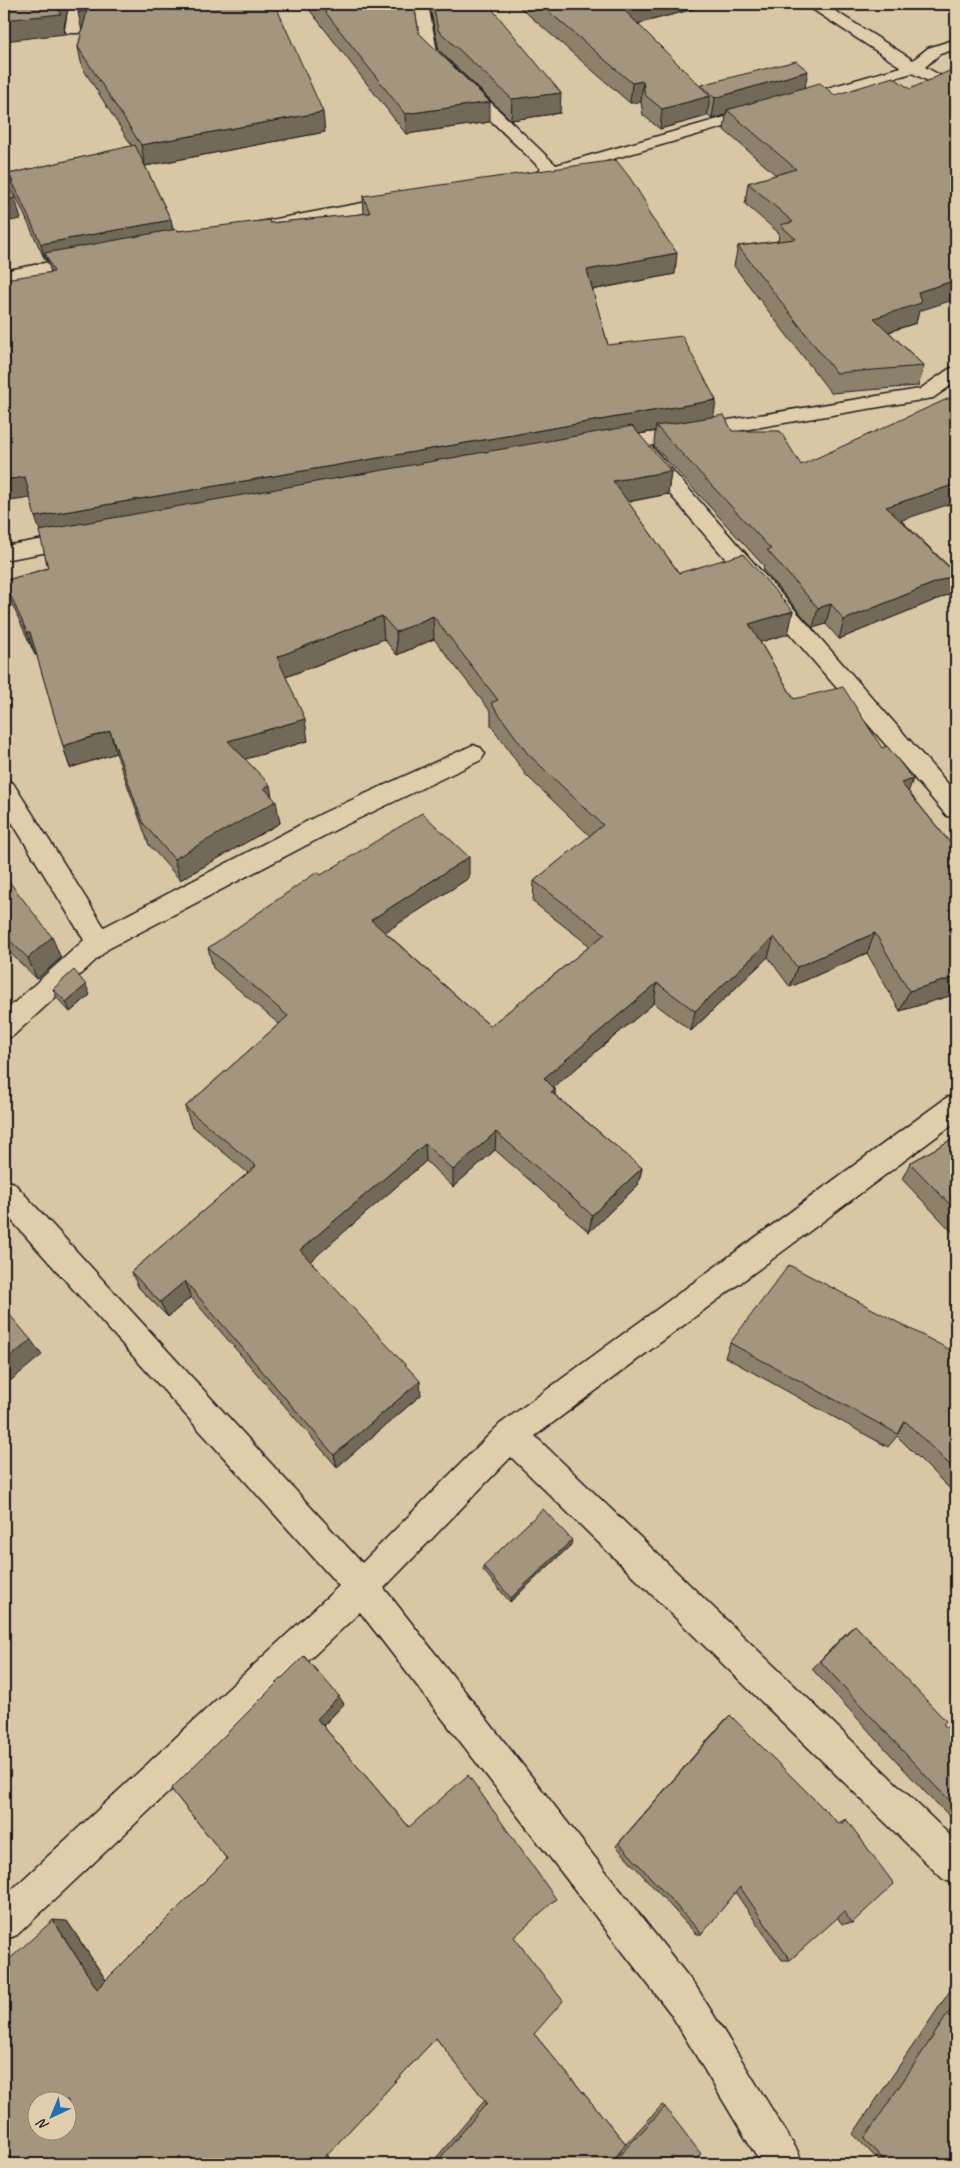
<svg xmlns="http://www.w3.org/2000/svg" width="960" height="2168" font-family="Caveat,sans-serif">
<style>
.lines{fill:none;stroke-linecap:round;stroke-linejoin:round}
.minor-casing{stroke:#1c1c1c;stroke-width:3}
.minor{fill:#e0cdab;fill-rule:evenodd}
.wall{fill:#8d816c;stroke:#1c1c1c}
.shaded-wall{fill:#736958;stroke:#1c1c1c}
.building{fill:#a4967e;stroke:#1c1c1c;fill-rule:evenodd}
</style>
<rect width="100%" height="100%" fill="#d8c6a5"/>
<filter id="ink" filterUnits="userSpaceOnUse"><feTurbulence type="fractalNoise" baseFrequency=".02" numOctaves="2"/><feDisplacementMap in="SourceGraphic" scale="10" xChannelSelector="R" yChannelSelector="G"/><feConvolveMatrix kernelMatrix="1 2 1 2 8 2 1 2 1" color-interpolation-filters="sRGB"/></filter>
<g filter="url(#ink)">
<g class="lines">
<g class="minor-casing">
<path id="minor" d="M69 4H85L81 30 79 33H67L65 30Z
M413 4H428L437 51 556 165 901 67 809 7 807 4H824L913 60 928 48 956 39V49L940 54 925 67 956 84V95L912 73 543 179 537 178 534 174 541 169 423 55 421 52Z
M400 196 406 197 409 201 406 205 260 232 254 231 251 227 254 223 260 222Z
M85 255 91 256 94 260 91 264 4 281V271Z
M956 367V382L933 398 648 446H651L956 793V818L947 816 637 456 634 451 636 447 606 452 599 451 596 446 599 441 606 440 920 389 949 369Z
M79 533 87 535 90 540 87 545 4 560V546Z
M473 745 481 748 485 754 481 760 341 827 108 949 13 1036 4 1039V1012L84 940 4 809V780L13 783 104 927 323 813Z
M956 1094V1122L535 1436 956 1841V1884L943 1879 511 1457 384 1588 697 1988 797 2150 803 2164H761L671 2014 360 1612 17 1935 4 1940V1897L339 1586 4 1212V1179L14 1183 362 1563 500 1424 946 1098Z"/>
</g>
<use href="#minor" class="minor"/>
</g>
<path class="wall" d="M305 4H414L419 33 490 122 406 134Z
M429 4H488L560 113 511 120 439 50Z
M516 4H713L637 24 701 87V85L805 87 919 311 916 323 889 332 924 366 918 386 831 393 734 266 738 246 778 241 779 233 745 204 748 183 776 175 724 130 726 115 712 119 707 115V116L660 129 643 115 641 102 630 103Z
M82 32 325 132 145 166 171 220 173 229 178 231 270 223 364 214 363 196 649 214 675 274 592 290 608 345 716 400 713 417 732 431 801 465 901 520 956 573V576L950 594 839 639 826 624 813 628 763 570 764 566 654 446 655 431 638 434 671 471 668 494 628 502 679 573 793 611 788 634 760 642 794 699 908 791 956 850V994L900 1011 867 953 790 987 768 957 691 1031 654 1003 554 1087 555 1089V1095L642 1168 638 1185 589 1232 495 1150 453 1187 426 1161 310 1261 421 1395 337 1467 191 1297 168 1317 139 1288 131 1272 248 1173 191 1125 185 1107 279 1024 213 968 208 948 321 875 469 878 385 932 490 1026 590 946 533 902 534 881 590 836 526 775 491 725V712L434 639 397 655 384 639 286 677 308 741 245 759 272 797 280 823 180 880 149 845 116 753 70 768 63 746 37 655H35L12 604 4 581 48 568 40 531 51 273 47 260H45L13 190 9 174 132 146 82 67 78 47Z
M4 875 61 958 37 979 8 951 4 953Z
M53 989 90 995 70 1012 57 998Z
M956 1137V1236L902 1179 910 1163Z
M730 1343 956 1353V1495L897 1436 888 1447 725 1357Z
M571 1545 510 1602 483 1570V1566Z
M855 1625 943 1724 956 1736V1822L925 1792 812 1669 846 1633Z
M344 1704 323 1726 409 1827 514 1937 534 2034 626 2144 662 2105 665 2107 618 2164 615 2159 610 2164H431L485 2100 436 2038 327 2154 333 2164H4L67 1921 106 1980 227 1859 171 1789Z
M730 1715 838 1823 846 1819 852 1923 842 1924 837 1917 790 1960H782L735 1892 702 1934H696L616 1846 724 1721Z
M956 1982V2164H882L853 2134Z"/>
<path class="shaded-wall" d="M60 4H69L64 27 65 34 4 41V20L59 10Z
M639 4H713L621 28 622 8Z
M87 11 82 32 78 12Z
M808 71 804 93 727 110 726 115 712 119 715 98Z
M643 81 641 102 630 103 632 83Z
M561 93 560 113 511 120 512 99Z
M710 96 707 116 660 129 662 109Z
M490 102V122L406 134 405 114Z
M323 112 325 132 145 166 141 145Z
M15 198 21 219 4 222V201Z
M171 220 174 236 45 253 47 260H45L41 244Z
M677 253 675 274 585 291 587 270Z
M956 280V299L919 311 916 323 869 338 874 318 918 292Z
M716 400 713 421 656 426 655 431 42 537 35 517Z
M671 471 668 494 611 505 613 481Z
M25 477 31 498 4 502V480Z
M956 484V502L881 527 886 507Z
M956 574 950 594 839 639 844 620Z
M831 604 826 624 813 628 818 608Z
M793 611 788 634 744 647 749 624Z
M382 616 384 639 280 679 277 657Z
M433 616 434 639 397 655 396 632Z
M27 632H30L38 654 35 655Z
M305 719 308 741 232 763 228 741Z
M110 731 116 753 70 768 63 746Z
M913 779 905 801 901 783Z
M270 785 273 803 276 801 280 823 180 880 174 859 264 788Z
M469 857V878L373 940 371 920Z
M875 933 867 953 790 987 797 967Z
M52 937 61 958 37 979 28 958Z
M774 937 768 957 691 1031 695 1011Z
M4 941 8 951 4 953Z
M956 977V994L900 1011 909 991Z
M657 983 654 1003 542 1097 544 1078Z
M86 985 90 995 70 1012 66 1002Z
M555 1089 554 1107 551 1092Z
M496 1132 495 1150 453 1187V1170Z
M425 1144 426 1161 305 1266 300 1250Z
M642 1168 638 1185 589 1232 592 1215Z
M185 1281 191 1297 168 1317 160 1302Z
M31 1340 42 1355 4 1386V1362Z
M420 1381 421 1395 337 1467 334 1455Z
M572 1540 571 1545 510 1602 511 1598Z
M339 1696 344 1704 322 1726 317 1719Z
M53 1920 67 1921 111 1988 97 1989Z
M327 2154 333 2164H323L321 2161Z"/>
<path class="building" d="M4 4H60L59 10 61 14 4 20Z
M79 4H275L323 112 141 145 78 47 87 11 78 12Z
M319 4H414L419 33 490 102 405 114Z
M433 4H488L561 93 512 99 438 30Z
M540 4H639L622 8 710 96 662 109 645 95 643 81 632 83Z
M796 61 808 71 715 98 701 85Z
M949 71 956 74V280L918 292 921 303 874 318 924 366 836 373 738 246 796 239 780 225 793 222 748 183 796 169 727 110 820 83 835 95 893 77 910 89Z
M135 145 171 220 41 244 9 174Z
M616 160 630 178 647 205 649 214 677 253 587 270 608 345 682 336 716 400 35 517 25 477 4 480V279L54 272 45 253 177 229 178 231 269 220 270 223 370 213 363 196Z
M4 176 15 198 4 201Z
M956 395V484L886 507 956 574 844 620 831 604 818 608 767 550 771 549 656 426 724 415 732 431H780L801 465Z
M632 426 671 471 613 481 679 573 743 554 793 611 749 624 794 699 843 687 882 748 887 746 913 779 901 783 956 850V977L909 991 875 933 797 967 774 937 695 1011 657 983 544 1078 555 1089 551 1092 642 1168 592 1215 496 1132 453 1170 425 1144 300 1250 420 1381 334 1455 185 1281 160 1302 131 1272 256 1166 185 1107 288 1016 208 948 317 872 321 875 422 813 469 857 371 920 490 1026 605 934 534 881 603 825 527 753 491 703 498 700 433 616 396 632 382 616 277 657 305 719 228 741 270 785 264 788 276 801 174 859 143 823 110 731 63 746 30 632H27L4 581 48 568 39 531Z
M4 875 52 937 28 958 4 935Z
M74 970 86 985 66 1002 53 989Z
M956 1137V1211L910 1163Z
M789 1265 956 1353V1471L905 1421 898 1434 730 1343Z
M4 1308 31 1340 4 1362Z
M543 1509 572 1540 511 1598 483 1566Z
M855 1625 946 1721 943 1724 956 1736V1806L937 1788 820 1661Z
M304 1656 339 1696 317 1719 409 1827 468 1775 556 1899 514 1937 563 2001 534 2034 626 2144 610 2164H435L487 2103 436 2038 321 2161 323 2164H4V1964L53 1920 97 1989 227 1859 171 1789ZM38 2100H68V2130H38Z
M730 1715 840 1825 846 1819 894 1884 852 1923 844 1912 790 1960 740 1887 702 1934 619 1843Z
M956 2002V2164H888L864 2139Z
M665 2107 701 2154 691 2164H618L615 2160Z"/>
</g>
<rect width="960" height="2168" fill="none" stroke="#e0cdab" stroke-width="20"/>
<rect x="10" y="10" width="940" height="2148" fill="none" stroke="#1c1c1c" stroke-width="2" filter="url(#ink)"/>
<g transform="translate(52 2116) rotate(224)"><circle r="24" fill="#e0cdab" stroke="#928672"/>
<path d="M0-4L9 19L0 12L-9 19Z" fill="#1f6fb2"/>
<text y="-8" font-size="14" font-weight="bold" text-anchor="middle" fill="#1c1c1c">N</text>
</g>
</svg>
